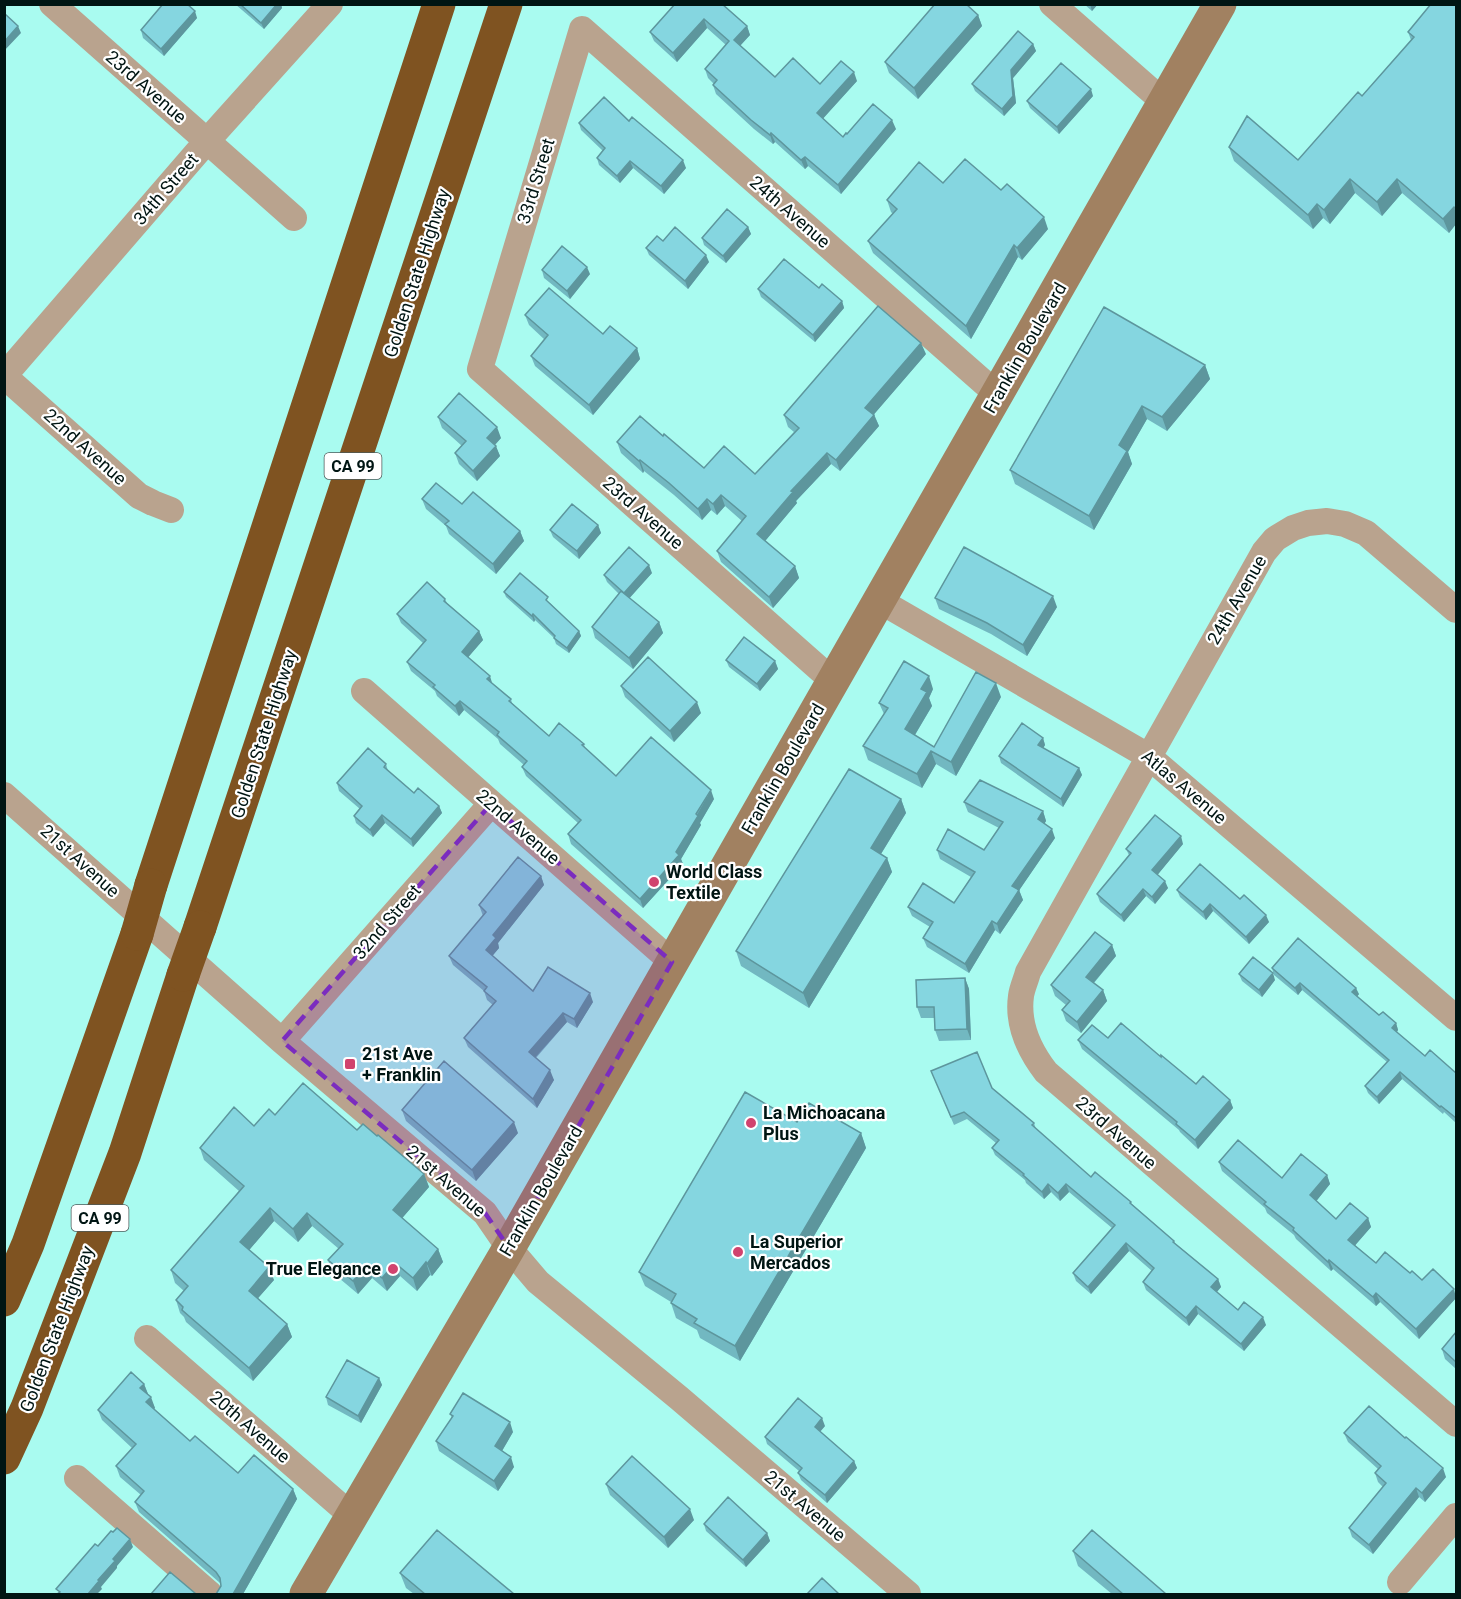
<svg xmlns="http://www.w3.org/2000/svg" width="1461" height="1599" font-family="Roboto,sans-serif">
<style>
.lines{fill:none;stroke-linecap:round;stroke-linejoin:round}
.minor{stroke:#b9a38e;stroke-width:26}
.secondary{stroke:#a18161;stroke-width:33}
.motorway{stroke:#7f5321;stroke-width:33}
.motorway-bridge{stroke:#7f5321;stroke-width:33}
.wall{fill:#72b8c1}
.shaded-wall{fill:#5d969d}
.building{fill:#85d6e0;stroke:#5d969d;stroke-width:1.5}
.marked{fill:#7b2cbf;fill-opacity:0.2;stroke:#7b2cbf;stroke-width:4.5;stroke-dasharray:12 8;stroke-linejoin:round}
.poi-dot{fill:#d1436e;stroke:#fff;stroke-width:2}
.labels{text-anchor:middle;stroke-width:4.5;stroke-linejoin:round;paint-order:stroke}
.shield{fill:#fff;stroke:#4c5b5a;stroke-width:1.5}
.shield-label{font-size:16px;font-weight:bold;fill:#001513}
.street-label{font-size:18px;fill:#001513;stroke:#fff}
.poi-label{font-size:18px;font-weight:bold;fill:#001513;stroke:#fff;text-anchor:start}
</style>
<rect width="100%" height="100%" fill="#a9fbf0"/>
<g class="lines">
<path class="minor" d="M52 4 294 218
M1052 4 1165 103
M4 376 207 141 330 4
M4 376 139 496 153 503 171 510
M880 601 1148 756 1456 1018
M1456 610 1366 533 1345 524 1327 521 1308 523 1293 528 1275 539 1264 552 1028 972C1026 980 1022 988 1021 996 1017 1025 1029 1050 1046 1072L1456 1424
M833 681 480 369 582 29 998 395
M364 691 672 962
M4 795 282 1041 485 1213 509 1248 538 1282 679 1398 908 1594
M282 1041 491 804
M147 1338 352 1516
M77 1478 210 1594
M1400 1582 1456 1516"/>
<path class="secondary" d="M306 1594 509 1248 1220 4"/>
<path class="motorway" d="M151 885 439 4
M200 927 506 4
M4 1300 28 1244 137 934
M4 1458 27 1408 125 1153 183 975"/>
<path class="motorway-bridge" d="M137 934 151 885
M183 975 200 927"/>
</g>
<path class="wall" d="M235 4H281L282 8 264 29Z
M675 4H724L725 7 747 26 750 35 740 46 775 77 820 84 857 81 823 118 843 137 847 134 896 129 841 194 808 166 805 169 775 142 773 144 754 129 716 94 713 85 714 84 708 78 705 69 726 45 707 28 677 62 654 41 650 32Z
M1084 4H1098L1092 11Z
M1456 4V224L1449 233 1402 193 1382 216 1355 193 1330 224 1323 218 1313 229 1234 161 1229 147 1298 160 1362 96 1411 40 1408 32Z
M189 6 197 18 164 56 143 38 141 30Z
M978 15 982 26 918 99 889 73 885 62Z
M1033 44 1036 51 1013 78 1016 103 1004 116 975 91 972 84Z
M1093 96 1059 134 1030 108 1027 101Z
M629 121 686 168 664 194 633 168 620 183 599 165 597 158 603 151 581 130 579 123Z
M943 183 1048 229 1022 260 1018 257 971 339 873 253 868 241 893 214 891 212 887 200Z
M748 227 751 234 726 263 704 245 702 238Z
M663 241 709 262 688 289 649 255 646 248Z
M542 270 590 274 570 299 544 278Z
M819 288 842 301 844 308 815 342 761 297 758 289Z
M525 315 637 348 640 359 593 415 535 366 531 356 545 340 529 325Z
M926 354 874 414 879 426 840 471 831 464 796 501 797 503 765 541 795 566 799 578 773 608 721 562 717 551 742 521 725 506 717 515 711 510 702 520 674 495 644 471 643 473 621 453 617 442 663 436 704 468 755 474 794 432 788 427 784 415Z
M1205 365 1210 379 1167 431 1147 419 1128 452 1132 464 1094 530 1015 484 1010 470Z
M438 417 501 438 495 445 500 456 477 481 459 464 455 453 462 446 442 428Z
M422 499 462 504 520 531 524 541 496 574 449 534 446 526 426 509Z
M598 525 601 533 579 559 553 537 550 530Z
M652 573 629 598 659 622 663 633 633 669 595 638 592 627 619 594 607 582 604 575Z
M504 592 550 603 579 631 581 636 569 653 556 644 554 638 535 620 534 622 506 597Z
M935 598 1057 607 1027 656 991 634 939 609Z
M445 599 447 603 479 631 483 640 468 657 493 684 511 699 512 703 549 736 584 744 585 748 616 776 714 799 700 823 701 825 681 859 683 864 643 908 571 844 568 834 578 823 526 776 522 767 524 765 500 744 498 739 464 710 459 716 437 696 435 691 411 671 407 662 423 643 401 623 397 614Z
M726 660 775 661 778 669 760 691 729 667Z
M621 686 701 713 674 742 625 697Z
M933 689 929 698 932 706 915 735 934 747 1001 697 956 776 936 764 922 788 868 760 863 746 884 714 879 703Z
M1043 738 1045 745 1043 748 1079 768 1082 775 1063 807 1001 763 999 756Z
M386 764 388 771 414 793 439 806 442 813 413 847 385 823 373 837 356 823 354 816 360 809 339 791 337 783Z
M901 799 906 813 881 854 887 858 892 872 809 1008 741 966 736 951Z
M964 802 1043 811 1046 821 1044 824 1055 838 1019 890 1023 900 1000 934 995 930 969 973 927 947 923 938 930 927 912 916 908 907 954 903 971 877 940 859 937 850H984L999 828 968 812Z
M1183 844 1157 875 1168 888 1155 904 1146 896 1124 922 1100 902 1097 894 1129 855 1126 849Z
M541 876 544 885 498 943 499 948 492 956 533 991 593 1002 577 1028 567 1022 536 1058 554 1080 537 1108 468 1047 464 1038 493 1005 487 1000 484 991 453 965 449 956 483 916 479 905Z
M1177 890 1240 899 1269 922 1249 944 1213 911 1206 920 1180 897Z
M1112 945 1116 956 1094 983 1103 990 1107 1001 1081 1033 1066 1021 1062 1010 1066 1005 1055 996 1051 985Z
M1272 968 1359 994 1357 997 1379 1015 1396 1023 1398 1030 1397 1032 1425 1056 1456 1073V1123L1444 1112 1443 1114 1402 1079 1379 1104 1368 1093 1365 1086 1387 1062 1302 990 1298 995 1274 975Z
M1239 974 1275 980 1262 997 1242 981Z
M965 978 969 989 971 1040 939 1041 935 1030 934 1018H921L917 1007Z
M1108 1038 1161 1057 1196 1084 1230 1100 1233 1108 1198 1149 1180 1132 1179 1130 1082 1049 1078 1040Z
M931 1071 992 1088 1034 1123 1036 1129 1091 1177 1132 1204 1174 1241 1175 1243 1218 1279 1221 1287 1217 1292 1238 1310 1266 1325 1244 1351 1198 1314 1189 1326 1146 1290 1143 1282 1152 1271 1129 1251 1091 1294 1076 1281 1073 1273 1112 1228 1069 1192 1060 1201 1051 1192 1044 1199 1026 1183 1025 1180 995 1155 992 1148 996 1143 967 1119 954 1125Z
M402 1110 518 1133 476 1181 406 1121Z
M275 1115 357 1130 377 1136 424 1174 429 1187 402 1218 438 1249 443 1262 432 1276 430 1275 417 1291 400 1276 387 1291 372 1278 358 1294 333 1273 328 1260 339 1249 312 1226 298 1242 274 1221 249 1250 274 1280 258 1298 287 1324 292 1337 253 1381 186 1322 184 1317 180 1313 176 1300 184 1291 175 1283 171 1270 239 1191 204 1160 200 1148 254 1126Z
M797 1122 861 1133 866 1148 740 1361 700 1338 697 1330 676 1318 671 1303V1302L645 1286 639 1272Z
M1219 1162 1282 1178 1327 1175 1330 1184 1316 1201 1336 1219 1368 1218 1371 1227 1355 1245 1376 1263 1410 1273 1422 1280 1456 1296V1298L1419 1339 1380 1302 1376 1306 1333 1269 1331 1271 1296 1239 1294 1235 1267 1213 1265 1208 1222 1171Z
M1456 1332V1369L1445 1359 1442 1349Z
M379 1378 382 1385 361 1423 328 1405 326 1397Z
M144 1384 148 1394 155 1408 154 1409 190 1441 238 1473 293 1489 297 1499 243 1594H216L221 1586 220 1583 139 1512 135 1502 141 1495 120 1477 116 1466 132 1448 102 1420 98 1410Z
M450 1414 513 1432 502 1451 514 1467 498 1491 439 1451 436 1441 452 1418Z
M825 1426 820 1432 854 1461 857 1468 827 1503 801 1480 798 1473 799 1471 767 1444 765 1437Z
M1344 1433 1446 1477 1425 1502 1419 1497 1373 1554 1352 1537 1349 1528 1383 1487 1378 1482 1375 1473 1378 1469 1348 1442Z
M606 1484 694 1520 668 1548 610 1495Z
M704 1524 767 1533 770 1541 746 1567 706 1531Z
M1073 1551 1166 1594H1112L1078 1566Z
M400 1573 514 1594H414L406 1588Z"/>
<path class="shaded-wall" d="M277 4H281L282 8 264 29 261 23Z
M1090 4H1098L1092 11Z
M195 11 197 18 164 56 161 49Z
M978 15 982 26 918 99 914 88Z
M704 19 707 28 677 62 673 53Z
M18 26 21 33 4 51V42Z
M747 26 750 35 737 49 734 40Z
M1033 44 1036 51 1013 78 1016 103 1004 116 1002 109 1011 70Z
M854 72 857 81 820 122 817 113Z
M1091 89 1093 96 1059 134 1057 127Z
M892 120 896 129 841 194 838 185Z
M771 133 775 142 773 144 770 135Z
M805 157 808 166 805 169 801 160Z
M683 160 686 168 664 194 661 186Z
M630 161 633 168 620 183 617 176Z
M1350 179 1355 193 1330 224 1324 210Z
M1397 179 1402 193 1382 216 1377 202Z
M1317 204 1323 218 1313 229 1308 215Z
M1454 207 1456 213V224L1449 233 1443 219Z
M1044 217 1048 229 1022 260 1017 248Z
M748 227 751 234 726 263 723 256Z
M1014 245 1018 257 971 339 966 326Z
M706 255 709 262 688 289 685 281Z
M587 267 590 274 570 299 567 291Z
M842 301 844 308 815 342 813 335Z
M921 343 926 354 870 419 865 408Z
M637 348 640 359 593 415 589 405Z
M1205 365 1210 379 1167 431 1162 417Z
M1142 406 1147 419 1128 452 1132 464 1094 530 1089 516 1119 445Z
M874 415 879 426 840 471 836 460Z
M497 427 501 438 491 449 487 438Z
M496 446 500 456 477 481 473 471Z
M827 453 831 464 796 501 797 503 761 546 757 534 791 491Z
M640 460 644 471 643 473 639 461Z
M721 495 725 506 717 515 713 504Z
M707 499 711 510 702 520 698 509Z
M598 525 601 533 579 559 577 551Z
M520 531 524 541 496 574 493 564Z
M649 565 652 573 627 601 624 593Z
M795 566 799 578 773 608 769 597Z
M1053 596 1057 607 1027 656 1023 645Z
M533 614 535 620 534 622 532 616Z
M659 622 663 633 633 669 629 658Z
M479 631 483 640 465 661 462 652Z
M579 631 581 636 569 653 567 648Z
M775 661 778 669 760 691 757 684Z
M490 676 493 686 487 679Z
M929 676 933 689 929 698 932 706 910 743 905 729 921 689Z
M996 683 1001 697 956 776 951 762Z
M460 701 464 710 459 716 455 706Z
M697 702 701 713 674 742 670 731Z
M1043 738 1045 745 1041 752 1038 745Z
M931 751 936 764 922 788 917 774Z
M1079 768 1082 775 1063 807 1061 799Z
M711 790 714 799 700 823 701 825 681 859 683 864 643 908 640 899 676 852Z
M901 799 906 813 876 862 871 848Z
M439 806 442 813 413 847 411 839Z
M1043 811 1046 821 1041 829 1038 819Z
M382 815 385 823 373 837 370 830Z
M1052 829 1055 838 1016 895 1012 886Z
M1181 836 1183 844 1155 878 1152 870Z
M887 858 892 872 809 1008 803 993Z
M541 876 544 885 498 943 499 948 489 960 486 950 493 935Z
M1165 881 1168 888 1155 904 1152 897Z
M1143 889 1146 896 1124 922 1121 915Z
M1019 890 1023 900 1000 934 997 924Z
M1210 904 1213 911 1206 920 1203 912Z
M1266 915 1269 922 1249 944 1246 937Z
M992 921 995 930 969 973 965 964Z
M1112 945 1116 956 1090 987 1086 977Z
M1273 973 1275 980 1262 997 1259 990Z
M965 978 969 989 971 1040 967 1029Z
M1300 983 1302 990 1298 995 1295 988Z
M1356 988 1359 994 1355 999 1352 992Z
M1103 990 1107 1001 1081 1033 1077 1022Z
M590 993 593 1002 577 1028 574 1019Z
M563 1013 567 1022 532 1061 529 1052Z
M1396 1023 1398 1030 1395 1034 1392 1028Z
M550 1070 554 1080 537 1108 533 1099Z
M1400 1072 1402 1079 1379 1104 1377 1097Z
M1230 1100 1233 1108 1198 1149 1195 1140Z
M514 1122 518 1133 476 1181 472 1170Z
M861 1133 866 1148 740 1361 735 1346Z
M424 1174 429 1187 398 1223 393 1210Z
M1327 1175 1330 1184 1314 1204 1310 1195Z
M1048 1184 1051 1192 1044 1199 1042 1192Z
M1066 1184 1069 1192 1060 1201 1058 1193Z
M270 1208 274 1221 245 1255 240 1242Z
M307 1213 312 1226 298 1242 293 1229Z
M1368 1218 1371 1227 1352 1249 1348 1240Z
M1126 1243 1129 1251 1091 1294 1088 1287Z
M438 1249 443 1262 432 1276 427 1264Z
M1329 1260 1333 1269 1331 1271 1328 1262Z
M426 1262 430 1275 417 1291 413 1278Z
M395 1263 400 1276 387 1291 382 1278Z
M367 1265 372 1278 358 1294 353 1281Z
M269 1267 274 1280 253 1304 249 1291Z
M1218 1279 1221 1287 1214 1295 1211 1287Z
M1454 1289 1456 1298 1419 1339 1416 1329Z
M1376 1293 1380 1302 1376 1306 1373 1297Z
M1196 1306 1198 1314 1189 1326 1186 1318Z
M1263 1317 1266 1325 1244 1351 1241 1344Z
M287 1324 292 1337 253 1381 249 1368Z
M379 1378 382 1385 361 1423 358 1416Z
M144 1384 148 1394 144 1398 140 1388Z
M151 1397 155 1408 150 1413 146 1402Z
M822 1418 825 1426 817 1435 815 1427Z
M510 1422 513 1432 499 1456 495 1446Z
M511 1457 514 1467 498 1491 494 1481Z
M854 1461 857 1468 827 1503 825 1495Z
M1443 1468 1446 1477 1425 1502 1422 1493Z
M1416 1488 1419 1497 1373 1554 1369 1545Z
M293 1489 297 1499 243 1594H233Z
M690 1509 694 1520 668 1548 664 1537Z
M767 1533 770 1541 746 1567 743 1560Z
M130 1539 133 1547 117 1566V1568L101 1587 102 1589 97 1594H88L113 1559Z"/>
<path class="building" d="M163 4H187L195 11 161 49 141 30Z
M240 4H277L261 23Z
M675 4H722L747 26 734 40 775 77 793 58 820 84 841 61 854 72 817 113 843 137 846 133 847 134 873 104 892 120 838 185 805 157 801 160 771 133 770 135 751 120 713 85 717 80 705 69 729 41 704 19 673 53 650 32Z
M935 4H966L978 15 914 88 885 62Z
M1431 4H1456V209L1454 207 1443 219 1397 179 1377 202 1350 179 1324 210 1317 204 1308 215 1229 147 1247 116 1298 160 1358 92 1362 96 1414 37 1408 32Z
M4 13 18 26 4 42Z
M1018 31 1033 44 1011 70 1013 96 1002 109 972 84Z
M1061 63 1091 89 1057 127 1027 101Z
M604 97 629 121 632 117 683 160 661 186 630 161 617 176 597 158 605 148 579 123Z
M965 159 1001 190 1007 184 1044 217 1017 248 1014 245 966 326 868 241 897 209 887 200 919 162 943 183Z
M727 209 748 227 723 256 702 238Z
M675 227 706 255 685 281 646 248 657 236 663 241Z
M562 246 587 267 567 291 542 270Z
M784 259 819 288 822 284 842 301 813 335 758 289Z
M549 288 603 334 610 326 637 348 589 405 531 356 548 335 525 315Z
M878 306 921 343 865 408 874 415 836 460 827 453 791 491 793 492 757 534 795 566 769 597 717 551 746 516 721 495 713 504 707 499 698 509 669 483 640 460 639 461 617 442 640 416 663 436 664 434 704 468 724 446 755 474 799 428 784 415Z
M1104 307 1205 365 1162 417 1142 406 1119 445 1127 451 1089 516 1010 470Z
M459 393 497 427 487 438 496 446 473 471 455 453 466 441 438 417Z
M436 483 462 504 473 492 520 531 493 564 445 524 449 521 422 499Z
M572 504 598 525 577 551 550 530Z
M629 547 649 565 624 593 604 575Z
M964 547 1053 596 1023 645 987 623 935 598Z
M520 573 548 597 546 600 579 631 567 648 554 638 555 636 533 614 532 616 504 592Z
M427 582 445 599 444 601 479 631 462 652 490 676 487 679 511 699 509 701 549 736 559 723 584 744 582 745 616 776 651 737 711 790 696 814 698 816 676 852 679 855 640 899 568 834 581 820 522 767 527 761 497 735 499 732 460 701 455 706 433 687 435 685 407 662 426 640 397 614Z
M621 591 659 622 629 658 592 627Z
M744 637 775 661 757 684 726 660Z
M648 657 697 702 670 731 621 686Z
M904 661 929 676 921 689 927 692 905 729 934 747 976 672 996 683 951 762 931 751 917 774 863 746 888 708 879 703Z
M1022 723 1043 738 1038 745 1079 768 1061 799 999 756Z
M368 748 386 764 384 767 414 793 418 788 439 806 411 839 382 815 370 830 354 816 362 806 337 783Z
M849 769 901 799 871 848 887 858 803 993 736 951Z
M980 780 1043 811 1038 819 1052 829 1012 886 1019 890 997 924 992 921 965 964 923 938 933 922 908 907 923 883 954 903 975 872 937 850 948 829 984 850 1003 822 964 802Z
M1155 815 1181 836 1152 870 1165 881 1152 897 1143 889 1121 915 1097 894 1131 853 1126 849Z
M518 857 541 876 493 935 496 938 486 950 533 991 548 967 590 993 574 1019 563 1013 529 1052 550 1070 533 1099 464 1038 496 1001 484 991 487 987 449 956 486 912 479 905Z
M1200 864 1240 899 1244 895 1266 915 1246 937 1210 904 1203 912 1177 890Z
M1095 932 1112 945 1086 977 1103 990 1077 1022 1062 1010 1070 1001 1051 985Z
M1298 938 1356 988 1352 992 1379 1015 1383 1012 1396 1023 1392 1028 1425 1056 1430 1050 1456 1073V1118L1441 1106 1440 1107 1400 1072 1377 1097 1365 1086 1389 1060 1300 983 1295 988 1272 968Z
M1253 957 1273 973 1259 990 1239 974Z
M965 978 967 1029 935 1030 934 1007H917L916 980Z
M1121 1023 1161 1057V1055L1196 1084 1203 1076 1230 1100 1195 1140 1176 1124 1177 1122 1078 1040 1092 1025 1108 1038Z
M977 1052 992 1088 1034 1123 1032 1125 1091 1177 1095 1172 1131 1202 1130 1203 1174 1241 1173 1242 1218 1279 1211 1287 1238 1310 1244 1302 1263 1317 1241 1344 1196 1306 1186 1318 1143 1282 1154 1268 1126 1243 1088 1287 1073 1273 1115 1225 1066 1184 1058 1193 1048 1184 1042 1192 1023 1175 1024 1174 992 1148 999 1140 964 1112 951 1117 931 1071Z
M444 1061 514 1122 472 1170 402 1110Z
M303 1083 357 1130 363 1124 377 1136 378 1135 424 1174 393 1210 438 1249 427 1264 426 1262 413 1278 395 1263 382 1278 367 1265 353 1281 328 1260 343 1244 307 1213 293 1229 270 1208 240 1242 269 1267 249 1291 287 1324 249 1368 182 1310 183 1307 176 1300 188 1286 171 1270 244 1186 200 1148 234 1107 254 1126 269 1109 275 1115Z
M745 1092 797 1122 809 1103 861 1133 735 1346 694 1323 697 1319 671 1303 676 1294 639 1272Z
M1238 1140 1282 1178 1301 1154 1327 1175 1310 1195 1336 1219 1350 1203 1368 1218 1348 1240 1376 1263 1385 1252 1410 1273 1412 1271 1422 1280 1433 1269 1454 1289 1416 1329 1376 1293 1373 1297 1329 1260 1328 1262 1293 1230 1294 1228 1264 1204 1266 1202 1219 1162Z
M1456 1332V1362L1442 1349Z
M347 1360 379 1378 358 1416 326 1397Z
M131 1372 144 1384 140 1388 151 1397 146 1402 190 1441 195 1436 238 1473 254 1455 293 1489 233 1594H216L221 1586 220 1578 216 1572 135 1502 144 1491 116 1466 136 1444 98 1410Z
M463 1393 510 1422 495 1446 511 1457 494 1481 436 1441 453 1416 450 1414Z
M798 1398 822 1418 815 1427 854 1461 825 1495 798 1473 802 1468 765 1437Z
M1369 1406 1405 1438 1406 1437 1443 1468 1422 1493 1416 1488 1369 1545 1349 1528 1386 1483 1375 1473 1381 1466 1344 1433Z
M632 1456 690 1509 664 1537 606 1484Z
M728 1497 767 1533 743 1560 704 1524Z
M117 1528 130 1539 113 1559 115 1561 98 1580 99 1581 88 1594H57L60 1592 56 1589 95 1544 98 1546 111 1531 113 1532Z
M437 1530 514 1594H425L400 1573Z
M1092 1530 1166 1594H1123L1073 1551Z
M170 1572 196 1594H151Z
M822 1578 839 1594H807Z"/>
<path class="marked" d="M491 804 672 962 509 1248 485 1213 282 1041Z"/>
<g class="poi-dot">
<circle cx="654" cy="882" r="6"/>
<rect x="344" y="1058" width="12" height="12" rx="3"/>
<circle cx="751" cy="1123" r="6"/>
<circle cx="738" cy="1252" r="6"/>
<circle cx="393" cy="1269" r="6"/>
</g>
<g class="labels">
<g class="shield">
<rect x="324.5" y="453" width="57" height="26" rx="4.5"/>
<rect x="71.5" y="1205" width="57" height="26" rx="4.5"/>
</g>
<g class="shield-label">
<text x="353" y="472">CA 99</text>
<text x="100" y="1224">CA 99</text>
</g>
<g class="street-label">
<text transform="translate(146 87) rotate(41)" y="6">23rd Avenue</text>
<text transform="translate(536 181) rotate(-73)" y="6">33rd Street</text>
<text transform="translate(166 189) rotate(-49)" y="6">34th Street</text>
<text transform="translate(790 212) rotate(41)" y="6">24th Avenue</text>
<text transform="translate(417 273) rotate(-72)" y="6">Golden State Highway</text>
<text transform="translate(1025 348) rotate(-60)" y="6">Franklin Boulevard</text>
<text transform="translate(85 447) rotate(42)" y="6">22nd Avenue</text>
<text transform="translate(643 513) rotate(41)" y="6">23rd Avenue</text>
<text transform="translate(1237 600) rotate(-60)" y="6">24th Avenue</text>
<text transform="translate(264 734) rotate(-72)" y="6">Golden State Highway</text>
<text transform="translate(783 769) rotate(-60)" y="6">Franklin Boulevard</text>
<text transform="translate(1184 787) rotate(40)" y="6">Atlas Avenue</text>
<text transform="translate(518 827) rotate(41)" y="6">22nd Avenue</text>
<text transform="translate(80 861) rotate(42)" y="6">21st Avenue</text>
<text transform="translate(387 922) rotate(-49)" y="6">32nd Street</text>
<text transform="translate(1116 1133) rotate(41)" y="6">23rd Avenue</text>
<text transform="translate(446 1181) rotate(41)" y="6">21st Avenue</text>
<text transform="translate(541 1191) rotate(-60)" y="6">Franklin Boulevard</text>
<text transform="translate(57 1329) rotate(-69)" y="6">Golden State Highway</text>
<text transform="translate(250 1427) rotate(41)" y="6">20th Avenue</text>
<text transform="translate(805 1506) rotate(40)" y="6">21st Avenue</text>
</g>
<g class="poi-label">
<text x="666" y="878">World Class<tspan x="666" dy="21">Textile</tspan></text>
<text x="362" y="1060">21st Ave<tspan x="362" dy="21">+ Franklin</tspan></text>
<text x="763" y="1119">La Michoacana<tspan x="763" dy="21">Plus</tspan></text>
<text x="750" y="1248">La Superior<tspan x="750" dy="21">Mercados</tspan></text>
<text x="381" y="1275" text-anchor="end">True Elegance</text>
</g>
</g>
<rect width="1461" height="1599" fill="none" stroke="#001513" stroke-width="12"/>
</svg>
